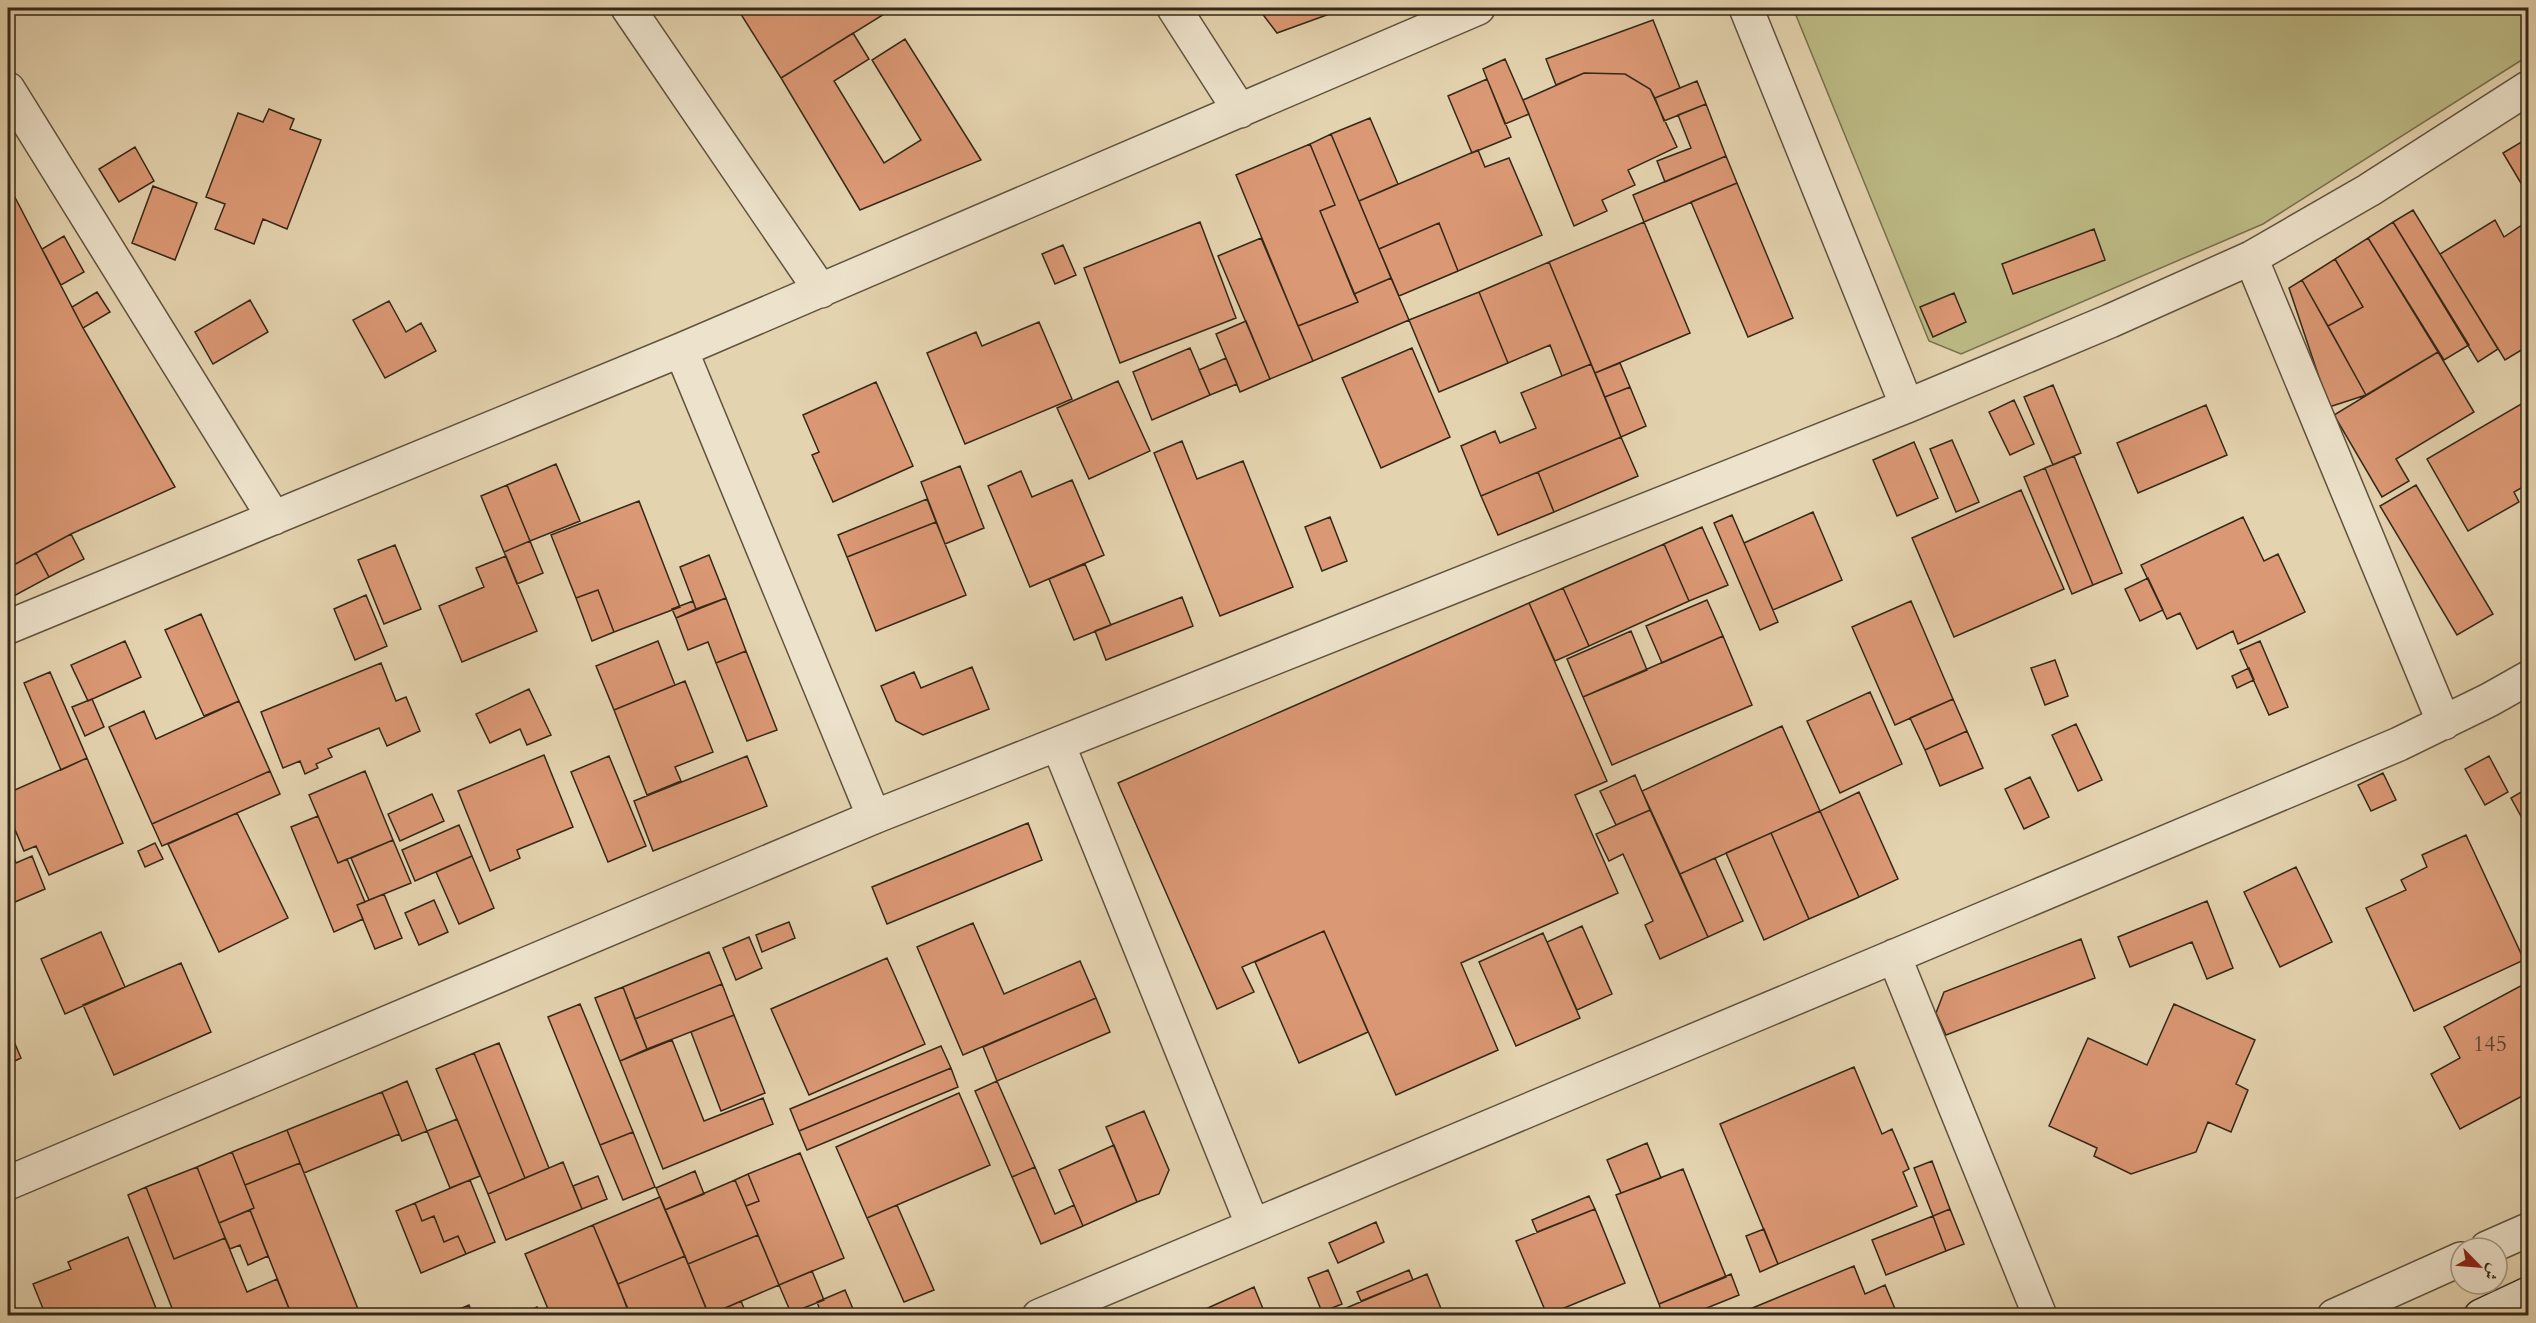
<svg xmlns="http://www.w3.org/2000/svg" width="2536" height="1323" font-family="Cardo,Amiri,serif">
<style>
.green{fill:#bcba85;stroke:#78714e;stroke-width:1.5}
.building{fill:#db9874;stroke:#342818;stroke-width:1.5}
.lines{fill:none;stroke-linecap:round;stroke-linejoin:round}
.street-casing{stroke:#60533e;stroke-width:36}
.secondary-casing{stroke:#342818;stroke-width:36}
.street{stroke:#ede2cb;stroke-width:33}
.secondary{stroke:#ede2cb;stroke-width:33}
.labels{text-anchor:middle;stroke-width:4.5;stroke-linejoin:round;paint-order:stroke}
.number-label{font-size:22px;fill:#5e442f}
</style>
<rect width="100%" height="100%" fill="#e4d3af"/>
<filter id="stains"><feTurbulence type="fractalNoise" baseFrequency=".00333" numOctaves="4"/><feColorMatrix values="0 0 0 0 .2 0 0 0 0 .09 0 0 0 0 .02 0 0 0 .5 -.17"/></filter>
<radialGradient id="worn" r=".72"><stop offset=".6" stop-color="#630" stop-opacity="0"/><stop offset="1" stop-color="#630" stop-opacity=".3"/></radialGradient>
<path class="green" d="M1793 8H2528V56L2263 224 1961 354 1929 341Z"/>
<path class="building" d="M737 8H894L781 78Z
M1258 8H1346L1277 33Z
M1653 20 1680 88 1655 98 1650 89 1625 74 1584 73 1556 85 1546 59Z
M853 33 869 59 834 81 884 163 921 140 872 60 905 39 981 160 860 210 781 78Z
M1505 59 1529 114 1505 124 1483 69Z
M1584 73 1625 74 1650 89 1677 147 1628 170 1635 185 1602 200 1607 211 1574 226 1523 100Z
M1487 79 1511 137 1472 153 1448 96Z
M1697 81 1706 104 1664 121 1655 98Z
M1706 104 1726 156 1665 182 1657 161 1691 148 1678 115Z
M269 109 294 119 290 129 321 140 287 229 263 219 254 244 215 229 225 204 206 197 238 113 263 122Z
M1370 118 1398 184 1359 201 1331 134Z
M1331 134 1391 278 1354 294 1320 211 1335 205 1310 144Z
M2523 141 2528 151V195L2503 153Z
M1310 144 1335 205 1320 211 1358 302 1298 326 1236 175Z
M135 147 154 181 119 202 99 169Z
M1478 150 1485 167 1509 158 1542 235 1458 271 1439 223 1379 249 1359 201Z
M1726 156 1737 183 1644 222 1633 195Z
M1737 183 1793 318 1748 337 1691 202Z
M8 184 83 328 175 487 71 534 8 568Z
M153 186 197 203 175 260 132 243Z
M2413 210 2498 349 2478 362 2393 222Z
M2495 220 2504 237 2528 221V346L2505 360 2440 254Z
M1200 222 1236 318 1120 363 1084 268Z
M1644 222 1690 333 1595 373 1549 262Z
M2393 222 2469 345 2444 360 2368 238Z
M1439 223 1458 271 1399 296 1379 249Z
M2094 229 2105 260 2013 294 2002 264Z
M64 236 84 272 61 285 42 249Z
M1261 238 1313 361 1270 379 1218 256Z
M2368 238 2438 352 2366 395 2328 326 2363 307 2335 259Z
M1063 245 1076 275 1055 284 1042 254Z
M2335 259 2363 307 2328 326 2302 280Z
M1549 262 1591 364 1562 376 1550 345 1508 363 1479 292Z
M1391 278 1409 320 1313 361 1298 326 1358 302 1354 294Z
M2302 280 2366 395 2329 407 2289 288Z
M97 292 110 312 83 328 72 307Z
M1479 292 1508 363 1439 392 1409 320Z
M1954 293 1966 322 1933 337 1920 307Z
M250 300 268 332 213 364 195 332Z
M389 301 406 332 421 323 436 351 385 378 353 320Z
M1246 321 1270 379 1240 392 1216 334Z
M1039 322 1072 399 965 444 927 353 976 332 982 346Z
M2528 346V360L2522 350Z
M1190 348 1210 395 1152 420 1133 372Z
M1412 348 1450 437 1381 468 1342 378Z
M2438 352 2474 412 2396 459 2409 481 2382 497 2334 415Z
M1226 358 1237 384 1210 395 1199 370Z
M1620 363 1630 387 1605 397 1595 373Z
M1591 364 1621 437 1481 496 1461 446 1495 431 1500 443 1536 428 1521 393Z
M1118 381 1150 451 1089 479 1057 408Z
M876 382 913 466 833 502 812 455 819 452 803 415Z
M2053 385 2081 453 2053 465 2024 397Z
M1630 387 1646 426 1621 437 1605 397Z
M2014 400 2034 444 2010 455 1989 412Z
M2528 400V484L2514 492 2519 502 2468 531 2427 459Z
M2206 405 2227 455 2138 493 2117 443Z
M1621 437 1638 476 1554 512 1538 472Z
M1952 440 1979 502 1956 512 1930 449Z
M1182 441 1197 479 1243 461 1293 587 1220 616 1154 453Z
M1914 442 1938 498 1897 516 1873 460Z
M2074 456 2122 573 2093 585 2045 468Z
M556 464 580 521 530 541 507 485Z
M960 466 984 528 945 544 921 482Z
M2045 468 2093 585 2072 594 2024 477Z
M1021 471 1032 497 1072 480 1104 555 1030 587 988 486Z
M1538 472 1554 512 1498 535 1481 496Z
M507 485 530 541 504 552 481 496Z
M2416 485 2493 614 2457 635 2380 506Z
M2021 490 2064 589 1954 637 1912 538Z
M927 499 936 522 847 557 838 535Z
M639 501 680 607 614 632 598 590 576 598 551 535Z
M1813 512 1842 580 1773 610 1744 543Z
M1732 515 1778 622 1760 630 1714 523Z
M1330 517 1347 561 1322 571 1305 527Z
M2243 517 2264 561 2278 554 2305 612 2238 644 2233 631 2197 649 2180 613 2167 619 2141 565Z
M936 522 966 595 876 631 847 557Z
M1702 527 1728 585 1689 601 1664 544Z
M71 534 84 559 49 577 36 553Z
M530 541 543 573 517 584 504 552Z
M1664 544 1689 601 1589 646 1563 588Z
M395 545 421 609 384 624 358 560Z
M36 553 49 577 12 597 8 588V568Z
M709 555 726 598 696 609 680 567Z
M506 556 537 631 462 662 439 606 484 587 476 568Z
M1085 564 1111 625 1074 640 1049 579Z
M2148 578 2163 610 2140 621 2125 589Z
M1563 588 1589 646 1555 661 1529 603Z
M598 590 614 632 592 641 576 598Z
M366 595 387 646 355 660 334 609Z
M1182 597 1193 626 1106 660 1095 631Z
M726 598 746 651 716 663 708 642 688 650 676 618Z
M1707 600 1723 636 1662 663 1646 626Z
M693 601 696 609 676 618 672 609Z
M1911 601 1953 699 1895 725 1852 627Z
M1529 603 1607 781 1575 795 1618 893 1461 963 1498 1050 1396 1095 1324 931 1242 967 1254 992 1217 1009 1118 783Z
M201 614 239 701 204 716 165 630Z
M1631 631 1647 670 1583 697 1567 659Z
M1723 636 1752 705 1612 765 1583 697Z
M125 641 141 677 88 701 71 665Z
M658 641 675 685 614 710 596 666Z
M2260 641 2288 707 2269 715 2240 650Z
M746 651 777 730 747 741 716 663Z
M2055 660 2068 696 2045 705 2031 668Z
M381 663 396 701 406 697 420 731 387 746 379 728 328 749 332 757 316 764 318 768 305 774 300 761 283 768 261 712Z
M972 667 989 709 923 735 896 721 881 686 914 672 921 688Z
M2249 668 2254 680 2237 688 2232 676Z
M50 672 87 758 61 770 24 683Z
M685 681 713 752 675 767 681 781 647 795 614 710Z
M529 689 551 735 527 745 520 729 490 743 476 714Z
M1870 692 1902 764 1840 793 1807 721Z
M92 699 104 727 85 736 72 707Z
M1953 699 1967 731 1925 750 1910 718Z
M239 701 270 771 152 824 109 727 144 711 156 739Z
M2076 724 2102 780 2078 791 2052 735Z
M1782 726 1820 811 1680 874 1642 791Z
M1967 731 1983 768 1940 786 1925 750Z
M544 755 573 827 517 850 520 858 490 871 458 791Z
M609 756 646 846 608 862 571 772Z
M747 756 767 806 653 851 634 801Z
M2489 756 2508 792 2485 805 2465 769Z
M87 758 123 843 49 875 36 846 24 851 8 813V793Z
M270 771 280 794 162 846 152 824Z
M365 771 393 840 338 863 309 795Z
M2383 773 2396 800 2371 811 2358 785Z
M1635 775 1650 810 1616 825 1600 791Z
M2030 777 2049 817 2024 829 2005 789Z
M2528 788V829L2511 798Z
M1859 792 1898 879 1859 897 1820 811Z
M432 794 444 821 400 841 388 814Z
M1650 810 1708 937 1660 959 1645 925 1653 921 1623 854 1609 861 1596 834Z
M1820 811 1859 897 1809 919 1771 833Z
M237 813 288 918 219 952 168 844Z
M318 816 338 863 347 859 365 902 357 905 363 919 334 932 291 827Z
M1028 823 1042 860 887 924 872 887Z
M459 825 472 856 415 881 402 850Z
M1771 833 1809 919 1764 940 1726 853Z
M2466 835 2524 960 2414 1011 2366 908 2406 890 2401 880 2427 867 2422 855Z
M393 840 411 883 369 900 351 858Z
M8 842 16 863 32 856 45 889 8 905Z
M155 843 163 859 145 867 138 851Z
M472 856 494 908 459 924 436 872Z
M1715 858 1743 921 1708 937 1680 874Z
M2296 867 2332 942 2280 967 2244 892Z
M384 894 402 938 375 949 357 905Z
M434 900 448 932 419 945 405 913Z
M2207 901 2233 968 2207 979 2192 942 2130 967 2118 937Z
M789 922 795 938 762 952 756 935Z
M973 923 1004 994 1080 961 1096 998 963 1055 917 947Z
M1582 926 1612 994 1577 1010 1547 942Z
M1324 931 1368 1032 1299 1063 1255 962Z
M101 932 125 987 65 1014 41 959Z
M1543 933 1580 1018 1516 1046 1479 962Z
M749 937 762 968 736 980 723 948Z
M2081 939 2095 978 1946 1035 1936 1013 1944 992Z
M709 952 722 984 635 1019 623 987Z
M887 958 925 1044 809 1095 771 1009Z
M181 963 211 1032 114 1075 83 1005Z
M2528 982V1093L2460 1129 2431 1074 2460 1058 2444 1027Z
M722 984 734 1015 647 1049 635 1019Z
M623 987 647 1049 620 1061 595 998Z
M1096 998 1110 1032 997 1081 983 1047Z
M580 1004 633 1132 600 1145 548 1017Z
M2174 1004 2255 1040 2236 1084 2248 1090 2231 1132 2208 1122 2196 1152 2131 1174 2094 1156 2097 1148 2049 1126 2088 1038 2147 1065Z
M734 1015 765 1093 721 1111 691 1032Z
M8 1027 21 1058 8 1064Z
M672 1040 704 1121 763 1098 773 1124 663 1169 620 1061Z
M499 1043 549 1168 525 1178 474 1053Z
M941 1046 951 1068 799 1131 790 1109Z
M474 1053 525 1178 488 1194 436 1069Z
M1854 1067 1882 1134 1892 1129 1909 1169 1903 1172 1917 1206 1778 1264 1720 1124Z
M951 1068 958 1087 807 1150 799 1131Z
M407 1081 427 1131 402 1141 382 1092Z
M997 1081 1035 1167 1012 1177 975 1091Z
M382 1092 399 1134 304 1173 287 1130Z
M959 1093 990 1165 867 1218 836 1147Z
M1144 1111 1169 1170 1159 1194 1137 1202 1106 1127Z
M457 1119 480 1176 450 1188 427 1131Z
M287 1130 300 1163 245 1185 232 1152Z
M633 1132 655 1187 623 1200 600 1145Z
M1647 1143 1661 1178 1621 1193 1607 1160Z
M1114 1145 1137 1202 1083 1226 1059 1170Z
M232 1152 254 1208 219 1223 197 1167Z
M800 1153 844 1258 779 1285 746 1206 759 1201 748 1174Z
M1932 1161 1950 1209 1933 1216 1914 1168Z
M563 1162 582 1209 506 1240 488 1194Z
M300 1163 360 1314 355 1316H292L250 1210 254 1208 245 1185Z
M197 1167 225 1238 174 1259 146 1187Z
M1035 1167 1055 1214 1074 1205 1083 1226 1041 1244 1012 1177Z
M1683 1169 1726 1277 1659 1304 1616 1195Z
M695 1171 704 1194 665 1210 656 1188Z
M748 1174 759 1201 746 1206 735 1180Z
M598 1176 607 1199 582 1209 573 1186Z
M470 1180 495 1242 466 1254 458 1236 444 1242 434 1216 422 1221 415 1203Z
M735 1180 758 1235 688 1264 665 1210Z
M146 1187 174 1259 225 1238 247 1292 277 1279 292 1316H175L128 1195Z
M1589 1196 1595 1209 1537 1232 1532 1220Z
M660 1197 685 1256 618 1284 593 1225Z
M415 1203 422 1221 434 1216 444 1242 458 1236 466 1254 421 1273 396 1211Z
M897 1205 934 1290 904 1302 867 1218Z
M1595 1209 1625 1283 1547 1315 1516 1241Z
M1950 1209 1964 1244 1946 1251 1933 1216Z
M250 1210 268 1256 248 1265 240 1245 230 1249 219 1223Z
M1933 1216 1946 1251 1886 1275 1872 1240Z
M1376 1222 1384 1242 1338 1263 1329 1243Z
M593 1225 628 1309 616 1316H551L525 1254Z
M1764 1229 1778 1264 1760 1272 1746 1236Z
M758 1235 779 1285 709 1315 688 1264Z
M128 1237 159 1316H46L33 1284 71 1269 68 1262Z
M685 1256 709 1316H630L618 1284Z
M1854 1266 1865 1294 1885 1285 1898 1316H1733Z
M1328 1270 1342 1304 1322 1312 1308 1278Z
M1409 1270 1413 1280 1361 1301 1357 1292Z
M812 1271 824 1300 791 1313 779 1285Z
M1427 1274 1444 1316H1340L1339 1311Z
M1731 1274 1739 1295 1687 1316H1663L1659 1304Z
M1254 1287 1266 1316H1200L1199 1312Z
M845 1290 856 1316H822L817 1302Z
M741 1301 747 1316H709V1315Z
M469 1305 473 1316H443Z
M537 1307 541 1316H518Z"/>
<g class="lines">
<g class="street-casing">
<path id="street" d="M628 8 821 291
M1174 8 1240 111
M1746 8 1907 406
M8 89 274 518
M2251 258 2444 723
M681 350 874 817
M8 627 681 350 1478 8
M1058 744 1253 1226
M1894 956 2040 1316
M8 1183 874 817 1907 406 2110 321 2251 258 2369 190 2528 88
M2487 1248 2528 1230
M1039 1316 2399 744 2489 700 2528 678
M2334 1316 2461 1259"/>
</g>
<g class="secondary-casing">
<path id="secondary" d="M2481 1316 2528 1294"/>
</g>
<use href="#street" class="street"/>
<use href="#secondary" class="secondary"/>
</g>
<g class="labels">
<g class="number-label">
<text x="2490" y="1051">145</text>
</g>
</g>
<rect width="2536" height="1323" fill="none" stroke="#e4d3af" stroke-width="30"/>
<rect x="9" y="9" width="2518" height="1305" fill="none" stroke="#342818" stroke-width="3"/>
<rect x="15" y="15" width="2506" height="1293" fill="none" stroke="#342818" stroke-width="1.5"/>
<g transform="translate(2479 1266) rotate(115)"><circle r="28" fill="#ede2cb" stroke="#a39883" stroke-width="1.5"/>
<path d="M0-4.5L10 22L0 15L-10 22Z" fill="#8f2418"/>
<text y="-9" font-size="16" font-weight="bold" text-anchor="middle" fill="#342818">ش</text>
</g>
<rect width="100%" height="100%" filter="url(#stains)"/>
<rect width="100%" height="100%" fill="url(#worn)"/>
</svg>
